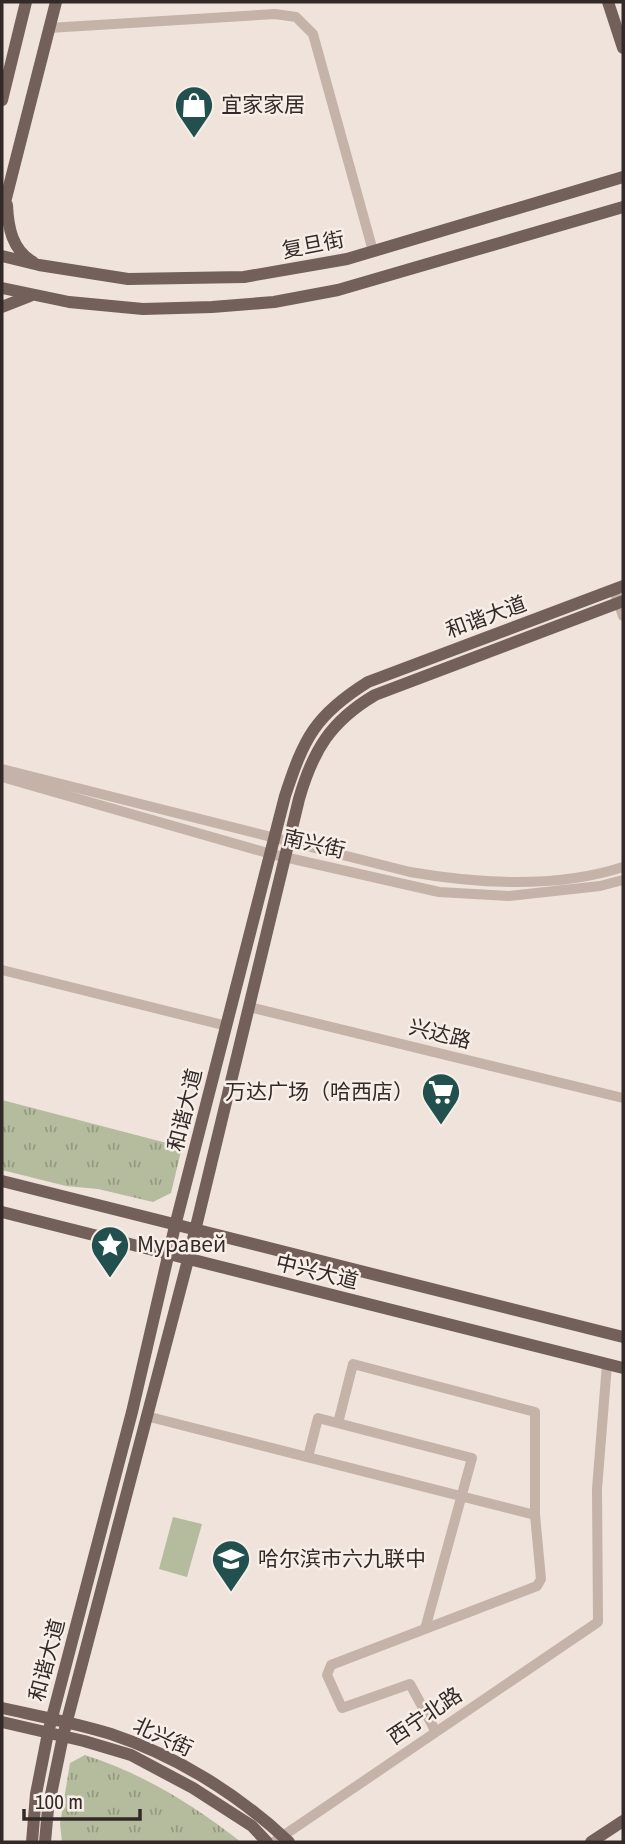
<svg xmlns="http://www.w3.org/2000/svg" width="625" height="1844" font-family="'Archivo Narrow','Noto Sans SC',sans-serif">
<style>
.park{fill:url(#park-tufts)}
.pitch{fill:#b5bc9d}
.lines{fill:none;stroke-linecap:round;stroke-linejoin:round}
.minor{stroke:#c5b2a9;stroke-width:10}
.major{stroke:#74605a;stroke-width:12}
.labels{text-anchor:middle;stroke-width:5;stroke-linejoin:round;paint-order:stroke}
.poi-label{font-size:21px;fill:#332a28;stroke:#f7eee7;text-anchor:start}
.street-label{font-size:21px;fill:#332a28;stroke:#f7eee7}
</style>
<defs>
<pattern id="park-tufts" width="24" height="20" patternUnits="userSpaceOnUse" patternTransform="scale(1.75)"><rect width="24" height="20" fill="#b5bc9d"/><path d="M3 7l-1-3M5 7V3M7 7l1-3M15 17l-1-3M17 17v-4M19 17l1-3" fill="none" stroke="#949980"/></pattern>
</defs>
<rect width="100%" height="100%" fill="#efe3db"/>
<path class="park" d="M2 1100 182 1147 171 1193 153 1202 98 1189 66 1186 2 1170Z
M85 1755C144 1774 192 1804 241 1842H62L60 1824 70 1763Z"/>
<path class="pitch" d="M173 1517 202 1524 187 1577 159 1569Z"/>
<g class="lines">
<path class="minor" d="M49 28 275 14 296 17 313 34 373 251
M614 590 623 616
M2 769 410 872C479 884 555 889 623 867
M2 777 271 854 439 892 509 896 600 886 623 880
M2 970 227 1026
M249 1007 623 1098
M146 1416 535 1515 541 1579 537 1586 331 1665 327 1675 342 1708 410 1684 436 1732
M338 1423 353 1364 535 1412V1515
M308 1457 318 1418 472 1458 425 1629
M274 1842 598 1622 597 1489 607 1364"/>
<path class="major" d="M608 2 623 48
M2 100 26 2
M7 205C8 227 12 250 33 262
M2 214 56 2
M2 256 39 265 128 279 244 277 347 259 623 177
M2 288 69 302 143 309 212 307 274 302 338 290 623 207
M2 307 30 296
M2 1181 623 1337
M2 1212 623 1368
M2 1708C38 1716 76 1723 111 1734 177 1756 239 1795 289 1842
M2 1722 84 1741 131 1755 193 1788 252 1826 267 1842
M32 1842 36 1794 48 1733 132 1412 175 1226 285 796C304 738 315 715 368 682L623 586
M45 1842 48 1809 63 1736 188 1260 299 799C313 750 331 721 375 695L623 601
M591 1842 623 1821"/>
</g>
<defs>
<g id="shop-pin" transform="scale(2.0125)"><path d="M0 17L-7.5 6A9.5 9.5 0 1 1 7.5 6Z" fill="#22504e" stroke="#f7eee7"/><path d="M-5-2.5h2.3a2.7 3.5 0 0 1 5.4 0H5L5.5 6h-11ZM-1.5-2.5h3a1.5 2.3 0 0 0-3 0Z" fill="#fff"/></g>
<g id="supermarket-pin" transform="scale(2.0125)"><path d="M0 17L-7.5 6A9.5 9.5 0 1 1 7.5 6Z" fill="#22504e" stroke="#f7eee7"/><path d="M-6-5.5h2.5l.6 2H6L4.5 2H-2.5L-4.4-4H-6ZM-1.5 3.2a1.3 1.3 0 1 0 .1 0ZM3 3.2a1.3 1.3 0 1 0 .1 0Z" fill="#fff"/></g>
<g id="sight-pin" transform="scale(2.0125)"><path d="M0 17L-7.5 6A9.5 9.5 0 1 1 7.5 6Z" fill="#22504e" stroke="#f7eee7"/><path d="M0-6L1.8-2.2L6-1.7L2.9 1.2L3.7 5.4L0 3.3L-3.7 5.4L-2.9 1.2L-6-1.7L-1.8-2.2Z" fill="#fff"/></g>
<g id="school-pin" transform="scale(2.0125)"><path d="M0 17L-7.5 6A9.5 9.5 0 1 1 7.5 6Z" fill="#22504e" stroke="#f7eee7"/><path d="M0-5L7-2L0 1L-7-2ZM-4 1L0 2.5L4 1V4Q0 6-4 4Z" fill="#fff"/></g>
</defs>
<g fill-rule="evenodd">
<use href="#shop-pin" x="194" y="105"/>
<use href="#supermarket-pin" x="441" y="1092"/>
<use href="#sight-pin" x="110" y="1245"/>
<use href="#school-pin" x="231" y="1559"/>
</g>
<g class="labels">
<g class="poi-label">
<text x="221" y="112">宜家家居</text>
<text x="414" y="1099" text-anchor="end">万达广场（哈西店）</text>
<text x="137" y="1252">Муравей</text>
<text x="258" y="1566">哈尔滨市六九联中</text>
</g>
<g class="street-label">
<text transform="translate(313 245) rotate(-11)" y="7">复旦街</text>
<text transform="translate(486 617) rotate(-20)" y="7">和谐大道</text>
<text transform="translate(314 844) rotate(13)" y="7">南兴街</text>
<text transform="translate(440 1034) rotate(14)" y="7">兴达路</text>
<text transform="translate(185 1110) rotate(-76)" y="7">和谐大道</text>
<text transform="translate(317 1272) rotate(14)" y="7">中兴大道</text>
<text transform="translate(47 1660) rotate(-75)" y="7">和谐大道</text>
<text transform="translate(425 1716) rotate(-34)" y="7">西宁北路</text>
<text transform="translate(163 1737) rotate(25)" y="7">北兴街</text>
</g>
</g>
<rect width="625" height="1844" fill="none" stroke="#332a28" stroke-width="7"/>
<path d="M24 1809v10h116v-10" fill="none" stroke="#332a28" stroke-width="3.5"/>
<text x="35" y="1809" font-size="21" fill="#332a28" stroke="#f7eee7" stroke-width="5" paint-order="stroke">100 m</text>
</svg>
